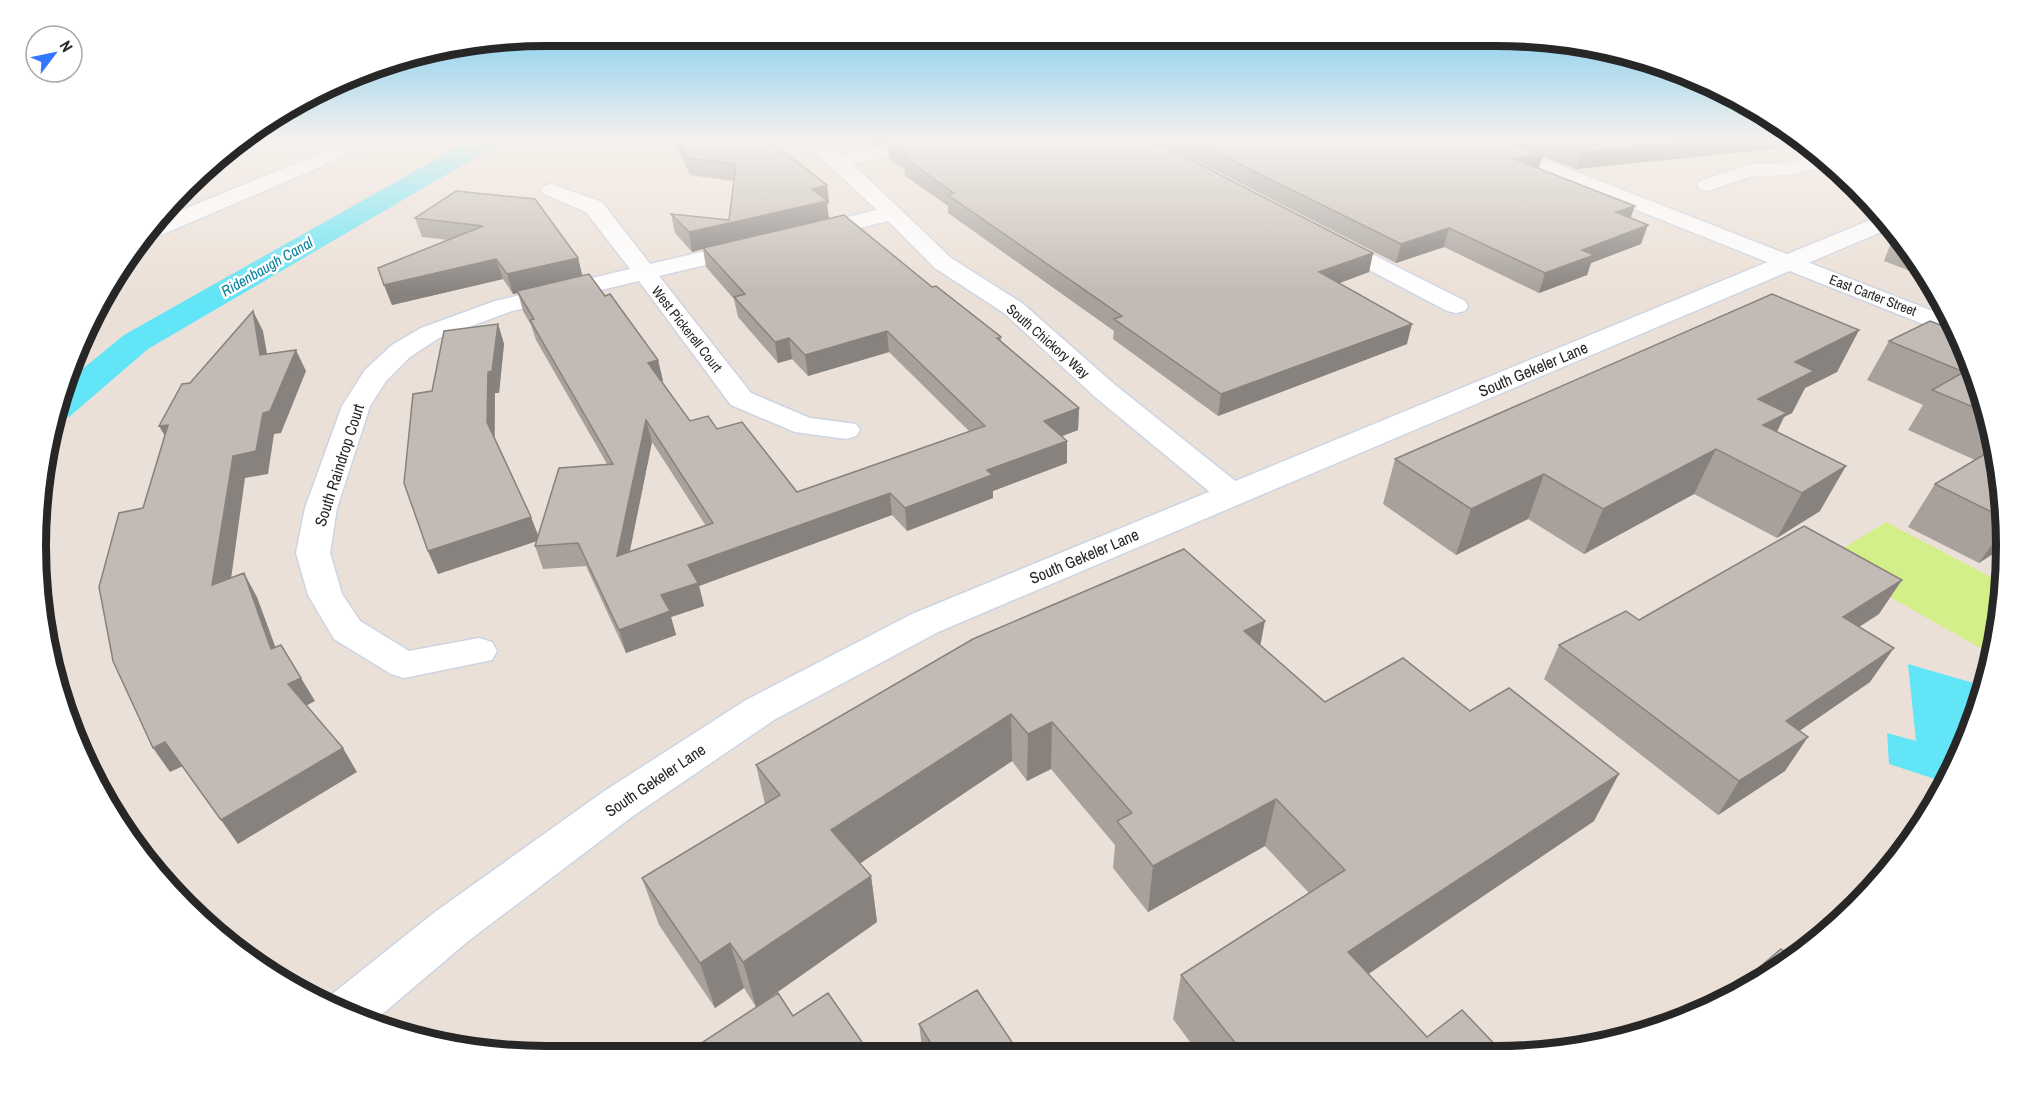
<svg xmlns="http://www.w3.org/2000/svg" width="2043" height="1093" font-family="'Archivo Narrow',sans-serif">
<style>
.pitch{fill:#d3ef8a}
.water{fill:#62e5f6}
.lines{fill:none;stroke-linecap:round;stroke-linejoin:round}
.canal{fill:#62e5f6;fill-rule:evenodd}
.street-casing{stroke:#cdd4e2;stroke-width:3}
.secondary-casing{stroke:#cdd4e2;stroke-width:3}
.street{fill:#fff;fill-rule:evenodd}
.secondary{fill:#fff;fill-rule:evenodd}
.wall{fill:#a7a09b;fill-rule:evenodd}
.shaded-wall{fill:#88827e}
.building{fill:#c2bab4;stroke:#88827e;stroke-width:1.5;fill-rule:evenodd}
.labels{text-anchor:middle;stroke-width:5;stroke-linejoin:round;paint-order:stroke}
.far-street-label{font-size:14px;fill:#272727;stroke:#fff}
.far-water-label{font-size:15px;font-style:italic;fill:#05819e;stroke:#fff}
.street-label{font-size:16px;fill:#272727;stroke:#fff}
.rim{fill:none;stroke:#272727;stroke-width:8}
</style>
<rect width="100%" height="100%" fill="#ebe0d7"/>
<path class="pitch" d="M1886 522 2004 584 2003 613 1993 655 1824 560Z"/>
<path class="water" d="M1908 664 1977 684 1980 710 1947 783 1889 764 1887 733 1916 741Z"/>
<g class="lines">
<path class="canal" d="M470 140H500L497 145 148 349 69 417 53 419 69 380 124 335Z"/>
<g class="street-casing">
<path id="street" d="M802 140H823L842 155 912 140H946L944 144 853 164 951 258 1022 303 1114 384 1244 488 1249 495 1244 502 1233 504 1222 502 1094 396 1004 313 935 268 888 221 810 240 802 238 799 233 802 228 877 210Z
M1469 140H1495L1953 319 1960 336 1948 334 1471 144Z
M1823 155 1835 164 1788 175 1752 176 1707 191 1700 189 1697 185 1700 181 1750 164 1788 163Z
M551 184 602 202 650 264 748 241 756 243 759 248 756 253 659 276 751 393 810 418 856 424 860 430 856 436 846 439 795 432 731 405 639 281 512 311 439 338 410 357 386 381 370 406 337 508 330 553 342 594 360 621 409 651 479 638 492 642 497 651 492 660 404 678 391 674 334 639 308 595 296 553 305 508 342 406 365 370 392 345 421 328 495 301 630 269 586 212 544 194 541 190 544 186Z
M1330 233 1465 301 1468 306 1465 311 1456 313 1447 311 1322 245 1319 240 1322 235Z"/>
</g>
<g class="secondary-casing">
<path id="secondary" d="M345 140H369L367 144 318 168 161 235H148L165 217 304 160Z
M1880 216H1883L1893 227 938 632 774 720 633 816 467 942 373 1022 327 1004 331 995 435 912 603 792 746 700 912 614Z"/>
</g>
<use href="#street" class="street"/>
<use href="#secondary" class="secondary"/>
</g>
<path class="wall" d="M673 140H768L827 185 829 203 827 204 829 218 932 287 1001 337V342L1079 408 1078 430 1062 436 1067 441V463L993 491V498L907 531 892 515 699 586 704 606 671 617 676 635 626 653 586 566 543 569 535 546 537 541 438 574 428 551 432 391 498 324 504 344 499 393H495V439L531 517 538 536 607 464 536 340 531 325 523 311 518 293 513 294 503 279 392 305 384 285 448 240 422 237 415 218 456 191 578 258 582 275 605 296 658 360 663 381H662L690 421 717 429 797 492 969 431 889 352 808 376 792 359 778 363 738 317 734 299 706 267 703 249 692 252 675 233 671 214 729 220 734 181 690 175ZM652 442 706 526 630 551Z
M863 140H1152L1373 253 1369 272 1339 283 1407 344 1218 416 1113 339 1114 331 948 213V206L905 176V170L889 158 888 143 872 146Z
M1156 140H1797L1772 149 1576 169 1542 156 1539 168 1635 206 1630 218 1641 244 1591 263 1587 275 1539 293 1444 247 1396 263Z
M1896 230 1901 235 1928 278 1884 261Z
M1859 330 1837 372 1805 388 1792 413 1784 417 1777 432 1820 511 1777 538 1694 494 1584 554 1528 519 1456 555 1383 504 1395 459Z
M1959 332 1990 414 2006 513 2005 546 1979 563 1908 527 1935 484 1975 460 1908 430 1923 405 1867 380 1889 341Z
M1879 614 1859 627 1870 682 1799 731 1785 771 1718 815 1544 679 1559 645 1639 620Z
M1260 646 1325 702 1594 821 1368 974 1427 1037 1503 1053 1199 1054 1173 1019 1181 975 1309 893 1265 846 1148 912 1113 868 1115 845 1051 769 1027 781 1012 761 860 863 871 876 877 922 758 1006 793 1016 871 1055 756 1007 744 988 715 1008 659 925 642 878 765 804 756 765Z
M919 1024 1020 1054 927 1055 922 1047Z"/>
<path class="shaded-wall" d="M239 140H260L220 164 218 160 235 142Z
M871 140H902L888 141V143L872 146Z
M1697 140H1797L1772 149 1576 169 1582 152Z
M1543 155 1537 173 1512 158Z
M827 185 829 203 827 204 829 219 703 248V249L692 252 689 232 814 204 812 189Z
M1635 206 1628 224 1616 212Z
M1648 225 1641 244 1591 263 1587 275 1539 293 1545 273 1582 250Z
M1449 228 1444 247 1396 263 1401 244Z
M1373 253 1369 272 1316 292 1319 272Z
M578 258 583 278 517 291 518 293 513 294 507 274Z
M496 259 503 279 392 305 384 285Z
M253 311 263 331 271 376 260 355Z
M498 324 504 344 499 393H495L494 444 487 422 488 372Z
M1412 324 1407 344 1218 416 1221 394Z
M1859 330 1837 372 1805 388 1792 413 1784 417 1764 457 1758 399 1795 362Z
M887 331 889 352 808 376 805 355Z
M789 338 792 359 778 363 775 342Z
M296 350 306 371 281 433 274 434 268 474 245 478 227 608 212 585 233 456 263 413Z
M658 360 663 381 653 384 648 363Z
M1079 408 1078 430 1044 443V421Z
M646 420 652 442 624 579 617 556Z
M168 425 172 448 159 426Z
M1067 441V463L993 491V498L907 531 905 508 987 470Z
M1716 449 1694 494 1584 554 1603 509Z
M1846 466 1820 511 1777 538 1802 493Z
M1544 474 1528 519 1456 555 1471 509Z
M890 493 892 515 699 586 704 606 671 617 676 635 626 653 619 630 661 595 688 565Z
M531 517 540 540 438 574 428 551Z
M2005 526V546L1979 563Z
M244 573 257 597 285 673 271 649Z
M1902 580 1879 614 1821 651 1843 617Z
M1265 621 1256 668 1244 631Z
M1894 648 1870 682 1763 756 1786 721Z
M301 678 315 701 302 708 288 684Z
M1011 714 1012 761 840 877 831 830Z
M1052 722 1051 769 1027 781 1028 734Z
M1808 737 1785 771 1718 815 1739 781Z
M165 742 183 766 170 772 153 748Z
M343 748 357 772 238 844 221 820Z
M1619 774 1594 821 1333 998 1348 952Z
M1276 799 1265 846 1148 912 1153 866Z
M871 876 877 922 756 1007 743 962Z
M730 943 744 988 715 1008 700 963Z"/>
<path class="building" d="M678 140H768L827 185 812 189 827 201 689 232 671 214 729 220 736 164 687 158Z
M893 140H1152L1373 253 1319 272 1412 324 1221 394 1114 319 1122 316 948 195 954 193 904 158 910 156 888 141Z
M1191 140H1503L1543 155 1512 158 1635 206 1616 212 1648 225 1582 250 1594 255 1545 273 1449 228 1401 244Z
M1550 140H1697L1582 152Z
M456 191 535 199 578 258 507 274 496 259 384 285 378 268 483 226 415 218Z
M844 215 932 287 936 286 1001 337 997 338 1079 408 1044 421 1067 441 987 470 992 475 905 508 890 493 688 565 698 583 661 595 670 611 619 630 578 543 535 546 559 468 613 464 530 320 534 319 517 291 589 274 605 296 610 294 658 360 648 363 690 421 708 416 717 429 742 422 797 492 985 426 887 331 805 355 789 338 775 342 734 297 745 294 703 248ZM646 420 713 523 617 556Z
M1898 232 1901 235 1903 239 1897 236Z
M1772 294 1859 330 1795 362 1814 371 1758 399 1787 413 1763 425 1846 466 1802 493 1716 449 1603 509 1544 474 1471 509 1395 459Z
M253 311 260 355 296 350 270 411 263 413 256 451 233 456 212 585 244 573 271 649 281 645 301 678 288 684 343 748 221 820 165 742 153 748 113 661 99 587 119 513 143 508 168 425 159 426 182 384 190 383Z
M1930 321 1959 332 1990 414 1932 390 1964 372 1889 341Z
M498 324 492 371 488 372 487 422 531 517 428 551 404 483 413 394 432 391 444 331Z
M1995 448 2006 513V519L1935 484Z
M1804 526 1902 580 1843 617 1894 648 1786 721 1808 737 1739 781 1559 645 1626 611 1639 620Z
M1184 549 1265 621 1244 631 1325 702 1403 658 1470 711 1509 688 1619 774 1348 952 1427 1037 1462 1010 1503 1053 1244 1054 1181 975 1345 870 1276 799 1153 866 1117 821 1132 813 1052 722 1028 734 1011 714 831 830 871 876 743 962 730 943 700 963 642 878 780 795 756 765 973 639Z
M1781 949 1794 959 1780 971 1720 1001Z
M977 990 1020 1054 938 1055 919 1024Z
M778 993 793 1016 828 993 871 1055H683Z"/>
<linearGradient id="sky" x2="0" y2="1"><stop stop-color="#72c8ee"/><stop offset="0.48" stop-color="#f6f1ed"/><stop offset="1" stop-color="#f6f1ed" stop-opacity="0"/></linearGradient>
<rect width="2043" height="293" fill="url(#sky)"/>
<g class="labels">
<g class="far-street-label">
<text transform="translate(1873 295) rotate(21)" y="5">East Carter Street</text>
<text transform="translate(687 329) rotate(52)" y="5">West Pickerell Court</text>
<text transform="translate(1048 341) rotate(41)" y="5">South Chickory Way</text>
</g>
<g class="far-water-label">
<text transform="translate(267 267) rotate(-30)" y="5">Ridenbaugh Canal</text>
</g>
<g class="street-label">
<text transform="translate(1533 369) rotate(-23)" y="6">South Gekeler Lane</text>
<text transform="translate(339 465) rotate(-72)" y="6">South Raindrop Court</text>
<text transform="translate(1084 556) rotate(-23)" y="6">South Gekeler Lane</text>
<text transform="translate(655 780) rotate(-34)" y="6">South Gekeler Lane</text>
</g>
</g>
<path d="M0 0H2043V1093H0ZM546 46H1496A500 500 0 0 1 1996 546V546A500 500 0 0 1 1496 1046H546A500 500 0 0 1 46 546V546A500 500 0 0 1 546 46Z" fill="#fff" fill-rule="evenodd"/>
<path class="rim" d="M546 46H1496A500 500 0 0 1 1996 546V546A500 500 0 0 1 1496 1046H546A500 500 0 0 1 46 546V546A500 500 0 0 1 546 46Z"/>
<g transform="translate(54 54) rotate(58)"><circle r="28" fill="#ffffff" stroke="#a9a9a9" stroke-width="1.5"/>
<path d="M0-4.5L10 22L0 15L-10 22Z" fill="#3177ff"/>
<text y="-9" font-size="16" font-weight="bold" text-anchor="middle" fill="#272727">N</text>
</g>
</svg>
